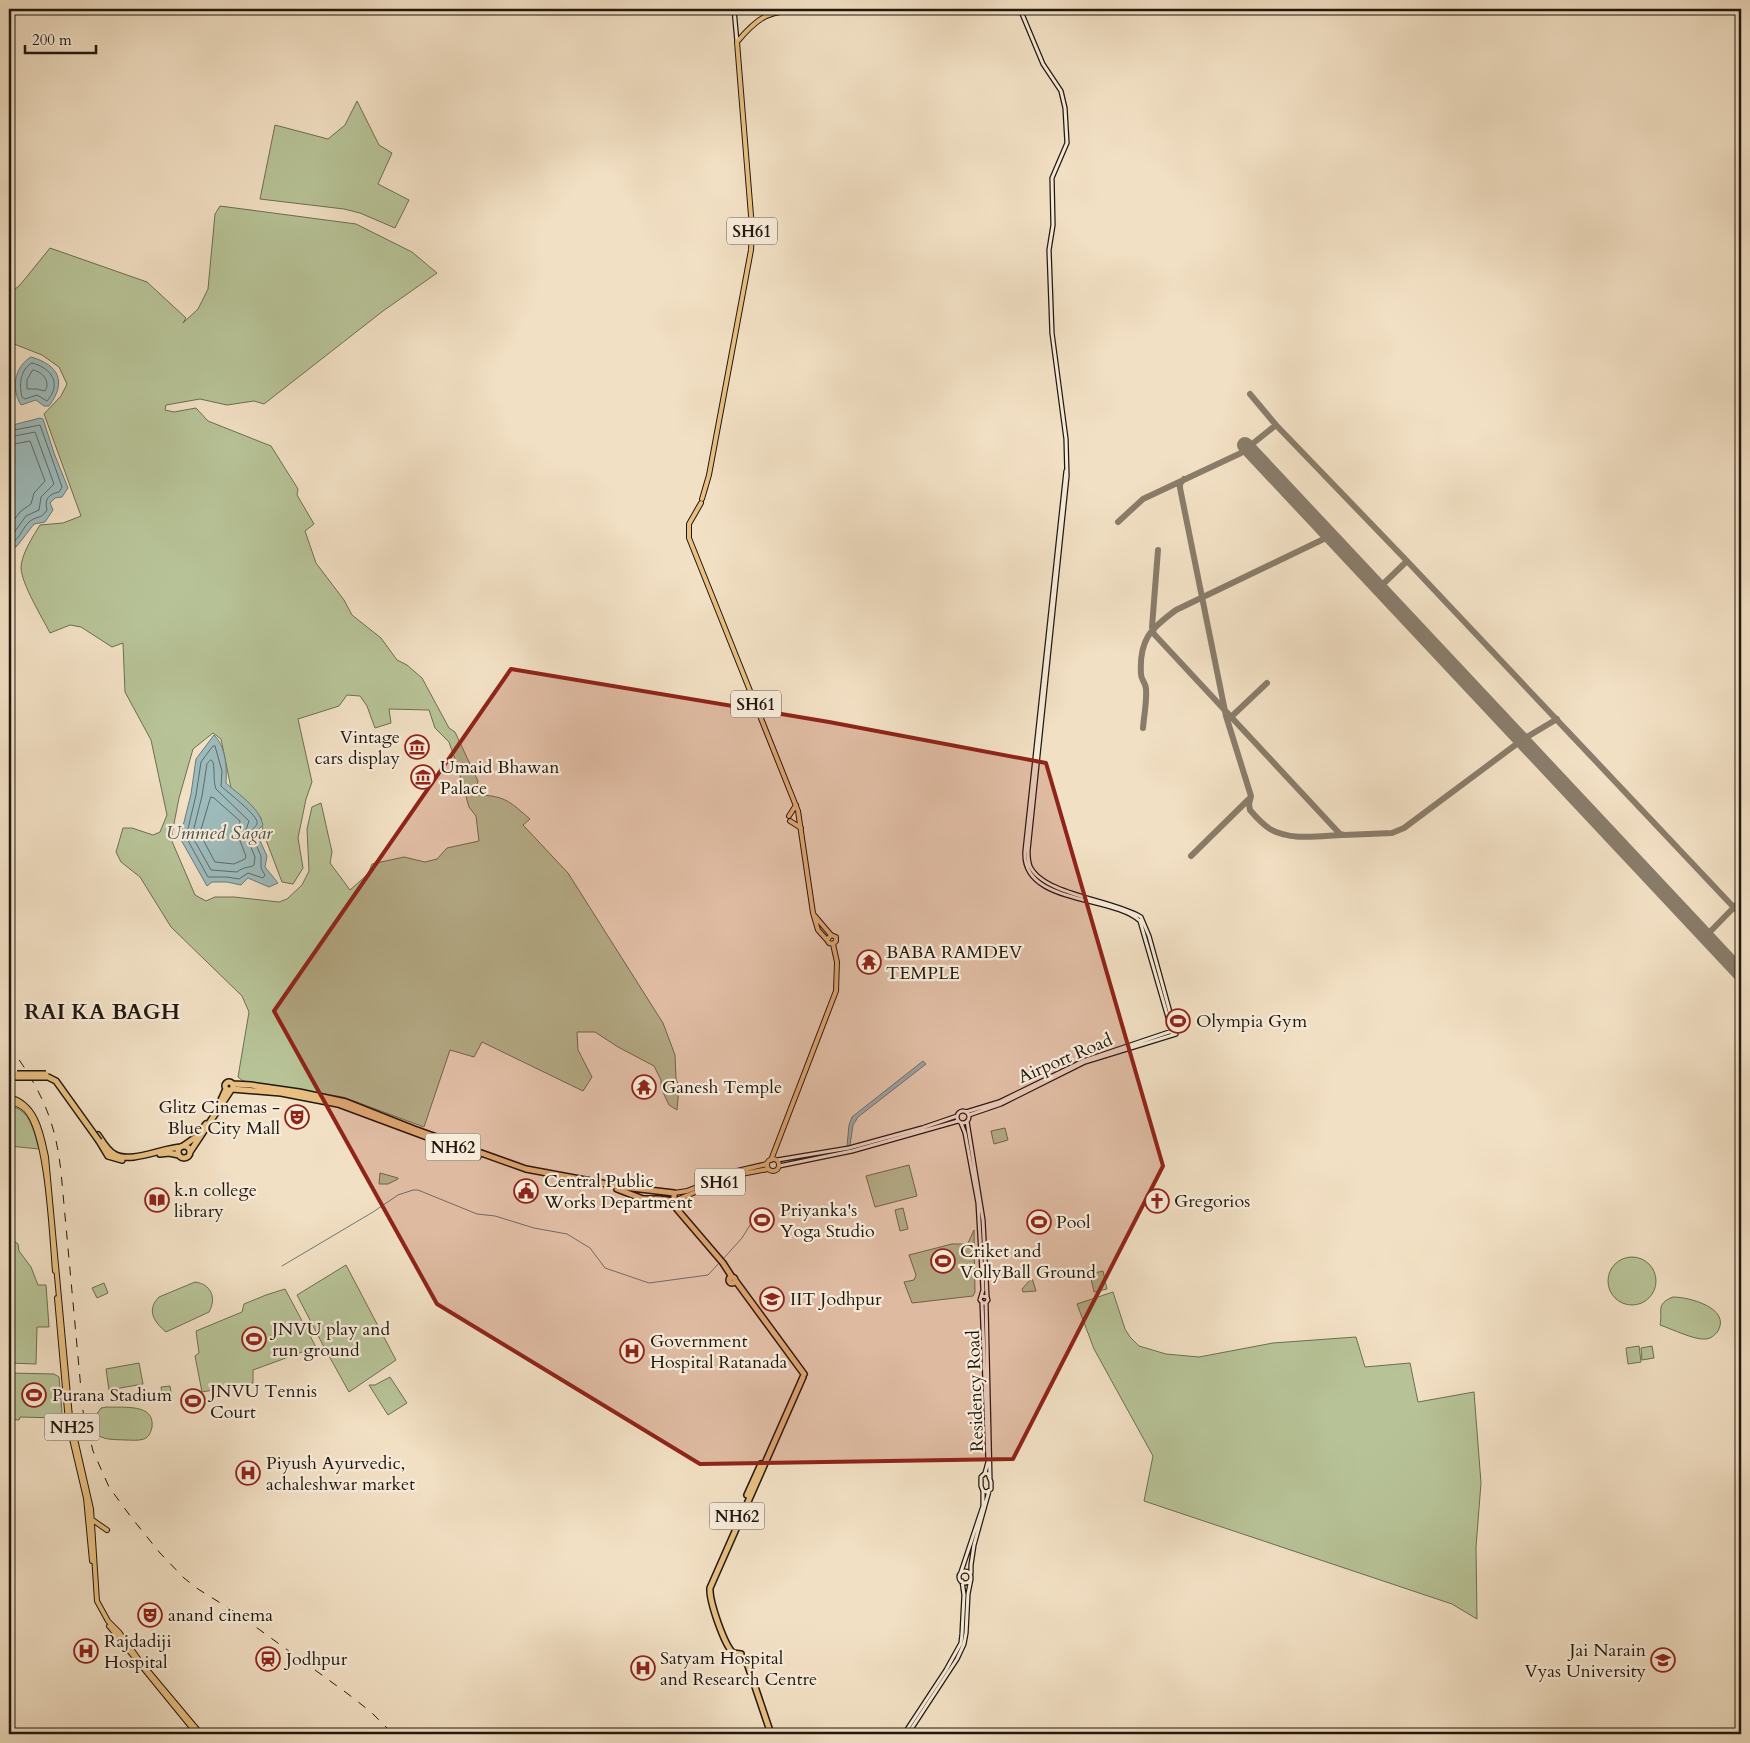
<svg xmlns="http://www.w3.org/2000/svg" width="1750" height="1743" font-family="Cardo,serif">
<style>
.green{fill:#b7c397;stroke:#6c6e53;fill-rule:evenodd}
.water{fill:#9dbbbc;stroke:#6b7a77}
.lines{fill:none;stroke-linecap:round;stroke-linejoin:round}
.shore{stroke:#5e6a66;stroke-width:1}
.stream{stroke:#6b7a77;stroke-width:1}
.taxiway{stroke:#897c6a;stroke-width:6}
.runway{stroke:#897c6a;stroke-width:16}
.secondary-casing{stroke:#20180f;stroke-width:5.5}
.primary-casing{stroke:#20180f;stroke-width:6}
.highway-casing{stroke:#20180f;stroke-width:8}
.secondary{stroke:#f7ebd9;stroke-width:3}
.primary{stroke:#e9c082;stroke-width:4}
.highway{stroke:#e9c082;stroke-width:5}
.rail{stroke:#20180f;stroke-width:1;stroke-dasharray:9 9;stroke-linecap:butt}
.highway-bridge-casing{stroke:#20180f;stroke-width:8;stroke-linecap:butt}
.highway-bridge{stroke:#e9c082;stroke-width:5}
.marked{fill:#8f2418;fill-opacity:0.2;stroke:#8f2418;stroke-width:4;stroke-linejoin:round}
.labels{text-anchor:middle;stroke-width:4.5;stroke-linejoin:round;paint-order:stroke}
.shield{fill:#f7ebd9;stroke:#60574c;stroke-width:1}
.shield-label{font-size:16px;font-weight:bold;fill:#20180f}
.poi-label{font-size:18px;fill:#20180f;stroke:#f7ebd9;text-anchor:start}
.street-label{font-size:18px;fill:#20180f;stroke:#f7ebd9}
.water-label{font-size:19px;font-style:italic;fill:#4c514c;stroke:#f7ebd9}
.district-label{font-size:22px;font-weight:bold;fill:#20180f;stroke:#f7ebd9}
</style>
<rect width="100%" height="100%" fill="#f2e0c4"/>
<filter id="stains"><feTurbulence type="fractalNoise" baseFrequency=".004" numOctaves="4"/><feColorMatrix values="0 0 0 0 .2 0 0 0 0 .09 0 0 0 0 .02 0 0 0 .5 -.17"/></filter>
<radialGradient id="worn" r=".72"><stop offset=".6" stop-color="#630" stop-opacity="0"/><stop offset="1" stop-color="#630" stop-opacity=".3"/></radialGradient>
<path class="green" d="M357 101 379 145 392 153 378 184 409 200 395 228 360 213 344 209 260 199 275 125 328 139 345 125Z
M220 206 356 224 412 252 437 273 383 311 264 404 254 401 227 405 200 399 166 405 165 410 174 412 196 408 208 421 271 446 298 489 297 495 314 524 305 531 316 563 344 600 352 615 381 638 397 660 407 665 422 678 449 728 455 732 478 781 476 787 479 795C506 796 510 802 530 819L523 825 568 873 663 1023 675 1055 676 1079 679 1086 677 1110 669 1105 661 1088V1080L654 1066 618 1047 595 1032H577L578 1050 592 1077 583 1091 482 1042 474 1057 450 1050 424 1127 343 1097 243 1081 238 1077 249 1012 242 996 171 927 140 877 121 862 116 852 123 828H132L153 835 160 832 167 815 151 740 125 692 123 643 112 647 81 627 70 625 50 633C42 617 22 585 21 568 21 555 33 536 40 525L63 523 81 516 44 414 61 396 67 384 59 367 42 355 9 342V294L20 285 50 248 147 282 186 318 183 323 198 309 208 289 215 214ZM347 695 360 696 367 706 375 728 391 723 389 709 429 710 435 728 449 742 457 765 469 807 476 816 479 841 447 848 437 859 425 862 404 857 372 864 368 874 350 890 330 863 332 852 321 803 312 807 307 829 309 871 302 885 287 899 279 902 234 897H215L206 901 195 895 171 839 179 798 193 749 213 733 221 739 231 788 249 803 261 818 263 832 282 882 293 884 303 868 298 838 306 799 312 782 298 719 339 706Z
M9 1106C31 1109 33 1131 39 1149L9 1146Z
M1005 1128 1008 1140 994 1144 991 1131Z
M909 1165 917 1196 875 1207 866 1176Z
M380 1173 398 1178V1179L388 1184H379Z
M903 1208 908 1229 900 1231 895 1210Z
M974 1230 975 1292 973 1296 912 1303 904 1282 914 1280 916 1275 909 1255 952 1244H965L968 1243Z
M9 1240H13L18 1244 19 1251 31 1267 38 1285H46L49 1327H37L36 1364 9 1363Z
M1608 1281a24 24 0 1 1 48 0a24 24 0 1 1-48 0Z
M346 1265 396 1360 349 1392 324 1347 297 1295Z
M1103 1271 1107 1289 1094 1292 1090 1274Z
M1032 1278 1036 1291 1023 1292 1022 1289Z
M195 1282C211 1284 217 1298 209 1312L166 1332C154 1322 146 1310 159 1297Z
M104 1283 108 1293 97 1298 92 1288Z
M285 1289 316 1347 253 1370V1383L202 1392 195 1356 199 1353 196 1331 242 1312 244 1304 266 1295Z
M1113 1292 1125 1329 1130 1337 1139 1346 1166 1354 1199 1357 1273 1343 1356 1337 1365 1367 1410 1363 1418 1402 1474 1392 1481 1483 1476 1547 1477 1619 1452 1604 1144 1501 1153 1456 1094 1349 1077 1304Z
M1673 1297C1689 1297 1731 1308 1718 1331 1715 1335 1711 1339 1705 1339 1694 1340 1672 1329 1660 1325 1663 1311 1655 1304 1673 1297Z
M1639 1346 1641 1362 1628 1364 1626 1348Z
M1652 1346 1654 1358 1642 1360 1641 1348Z
M139 1363 143 1384 109 1390 106 1369Z
M9 1373 54 1374 59 1377 62 1412 59 1418 20 1417 19 1420 9 1419Z
M390 1377 407 1403 388 1415 369 1385H375Z
M170 1386 172 1399 163 1401 161 1387Z
M199 1394 201 1406 187 1408 185 1397Z
M107 1407C123 1408 155 1403 152 1427 151 1432 149 1437 144 1439 138 1441 131 1440 125 1440 107 1439 92 1441 94 1418L101 1408Z"/>
<path class="water" d="M31 357C59 365 67 382 49 406H44L36 400 21 405C11 389 14 367 31 357Z
M40 418 43 419 54 453 68 488 62 497 55 498 50 503 53 510 45 522 34 524 17 546 14 548H9V426Z
M214 735C226 746 227 769 226 783 239 795 259 807 263 825L256 832 267 856 265 867 278 883 269 887 248 878 241 885 227 882H212L207 886 180 838 191 794 196 759Z
M923 1061 926 1064 858 1117 853 1125 850 1145 847 1146 849 1125 852 1117Z"/>
<g class="lines">
<path class="shore" d="M32 363C52 368 62 384 47 401L37 395 25 399 22 397C19 385 20 369 32 363Z
M33 370C43 372 51 382 45 391L37 389H27V380Z
M9 431 40 425 62 487 59 492C49 494 44 499 47 510 41 520 36 515 28 523 21 530 19 542 9 543
M9 437 35 432 54 484 41 497 39 510 26 516 13 534 9 537
M9 445 30 441 45 481 34 493 31 504 21 511 9 526
M215 746 222 771 221 786C227 792 259 816 257 823 257 826 252 829 251 833L261 856V868L265 875 263 878 248 873 239 879 227 877H208L186 837 196 795 201 762 212 747Z
M211 760 213 762C215 771 213 781 216 789L249 821 245 833 255 857 254 865C251 868 244 866 237 872L211 870 192 836 202 796 207 764Z
M211 797 214 798 240 821 238 836 246 856 245 859 234 864 215 862 200 834Z"/>
<path class="stream" d="M723 1259 742 1238 758 1212
M282 1266 373 1212 398 1195 413 1190H418L477 1214 495 1216 534 1228 567 1234 590 1248 605 1268 649 1283 708 1275 720 1262"/>
<path class="taxiway" d="M1250 394 1276 425 1407 561 1741 915
M1184 479 1180 484V488L1226 716 1251 796 1249 804 1250 810C1256 817 1262 824 1270 829 1291 841 1319 836 1342 835
M1118 522 1143 499 1241 453 1276 425
M1158 550 1152 627 1154 634 1340 834 1344 835 1392 833 1404 828 1522 740 1557 719
M1379 588 1407 561
M1231 717 1267 683
M1143 728C1144 715 1147 702 1146 689 1146 683 1141 680 1141 674 1139 640 1150 629 1176 610L1330 536
M1191 856 1250 798
M1706 936 1741 900"/>
<path class="runway" d="M1245 445 1741 974"/>
<g class="secondary-casing">
<path id="secondary" d="M734 9 737 42
M1066 471 1025 851C1021 905 1113 895 1140 921L1173 1035
M957 1117a6 6 0 1 1 12 0a6 6 0 1 1-12 0Z
M966 1112 999 1102 1083 1061 1172 1031
M969 1115 1001 1104 1085 1062 1176 1034 1149 936 1141 917C1114 900 1043 895 1030 866 1028 861 1028 856 1028 851L1067 476 1066 439 1052 333 1049 250 1053 225 1052 178 1067 143 1065 108 1061 91 1043 64 1020 9
M967 1121 983 1220 987 1296
M961 1123 965 1133 978 1203 983 1290 980 1300 983 1303H986L988 1300 987 1297 982 1296
M777 1160 849 1148 922 1128 957 1116
M779 1166 852 1151 958 1121
M982 1303 988 1462 985 1473
M986 1303 990 1479
M985 1473 988 1474 991 1482V1489L987 1492 983 1491 981 1486V1477Z
M959 1577a6 6 0 1 1 12 0a6 6 0 1 1-12 0Z
M961 1572 983 1506V1491
M971 1573V1565L974 1545 989 1491
M904 1734 946 1670 961 1643 962 1634 964 1595 962 1581
M908 1734 957 1659 964 1644 966 1633 968 1594 971 1579"/>
</g>
<g class="primary-casing">
<path id="primary" d="M702 499 709 475 751 250 752 228 737 42C763 11 771 12 809 9
M701 503 689 524V538L798 811 813 913 818 930 827 940
M789 816 796 805
M790 821 801 828
M814 915 831 935
M9 1097C36 1104 41 1133 46 1157L70 1417 91 1509 97 1601 108 1621 119 1632 139 1660 201 1734
M9 1101C15 1103 21 1105 26 1110 48 1133 52 1237 55 1271
M767 1165a6 6 0 1 1 12 0a6 6 0 1 1-12 0Z
M771 1160 836 991 837 962 833 944 829 943 827 940 831 935 836 937V941L833 944
M674 1193 687 1191 737 1171 767 1164
M674 1201 736 1175 768 1169
M57 1298 68 1422 86 1498 92 1561
M91 1519 107 1530
M109 1626 197 1734"/>
</g>
<g class="highway-casing">
<path id="highway" d="M225 1086a4 4 0 1 1 8 0a4 4 0 1 1-8 0Z
M233 1084 251 1085 299 1092 346 1102 414 1129 526 1169 623 1187 674 1193V1201L676 1208 723 1263 732 1277
M232 1089 281 1093 338 1104 478 1156
M221 1100 226 1089
M98 1135C103 1142 107 1150 114 1154 130 1164 162 1148 181 1147
M99 1141 108 1156 122 1160
M178 1152a6 6 0 1 1 12 0a6 6 0 1 1-12 0Z
M183 1146 196 1137 206 1124
M190 1152 231 1090
M160 1154 169 1153 179 1155
M617 1189 643 1199H659L674 1201
M729 1280a3 3 0 1 1 6 0a3 3 0 1 1-6 0Z
M735 1280 804 1374
M747 1495 761 1464
M736 1654 735 1659 737 1661 741 1660V1654L733 1653C724 1644 709 1601 710 1588L803 1377
M742 1659 747 1663 771 1734"/>
</g>
<use href="#secondary" class="secondary"/>
<use href="#primary" class="primary"/>
<use href="#highway" class="highway"/>
<path class="rail" d="M9 1045C40 1089 55 1117 61 1172L83 1411 93 1451 109 1487 131 1517 160 1553 184 1578 198 1589 238 1614 348 1694 371 1712 393 1734"/>
<g class="highway-bridge-casing">
<path id="highway-bridge" d="M17 1074H46
M9 1077H48L56 1081 99 1141"/>
</g>
<use href="#highway-bridge" class="highway-bridge"/>
</g>
<path class="marked" d="M511 669 829 722 1046 763 1163 1166 1013 1459 700 1464 437 1304 274 1011Z"/>
<defs>
<g id="museum-ring" transform="scale(1.25)"><circle r="9.5" fill="#f7ebd9" stroke="#8f2418" stroke-width="1.5"/><path d="M0-6L6-3V-2H-6V-3ZM-5-1h2V3h-2ZM-1-1h2V3h-2ZM3-1h2V3H3ZM-6 4H6V6H-6Z" fill="#8f2418"/></g>
<g id="temple-ring" transform="scale(1.25)"><circle r="9.5" fill="#f7ebd9" stroke="#8f2418" stroke-width="1.5"/><path d="M0-6L5-2H3V0L6.5 2.5H4V6H1.5V3h-3V6H-4V2.5H-6.5L-3 0V-2H-5Z" fill="#8f2418"/></g>
<g id="stadium-ring" transform="scale(1.25)"><circle r="9.5" fill="#f7ebd9" stroke="#8f2418" stroke-width="1.5"/><path d="M0-5a6.5 5 0 1 0 0 10a6.5 5 0 1 0 0-10ZM-3.5-1.8h7v3.6h-7Z" fill="#8f2418"/></g>
<g id="theatre-ring" transform="scale(1.25)"><circle r="9.5" fill="#f7ebd9" stroke="#8f2418" stroke-width="1.5"/><path d="M-5-5.5Q0-4 5-5.5V0Q5 5 0 6Q-5 5-5 0ZM-3.3-2.5H-1v1.5H-3.3ZM1-2.5H3.3v1.5H1ZM-2.8 1Q0 5.5 2.8 1Z" fill="#8f2418"/></g>
<g id="civic-ring" transform="scale(1.25)"><circle r="9.5" fill="#f7ebd9" stroke="#8f2418" stroke-width="1.5"/><path d="M-.6-6.5H3V-4.5H.6V-3L4-1V1h2V6H-6V1h2V-1L-.6-3ZM-1.2 2.5V6h2.4V2.5Z" fill="#8f2418"/></g>
<g id="library-ring" transform="scale(1.25)"><circle r="9.5" fill="#f7ebd9" stroke="#8f2418" stroke-width="1.5"/><path d="M-6-4Q-3-5.5-.7-3.5V5Q-3 3-6 4ZM6-4Q3-5.5 .7-3.5V5Q3 3 6 4Z" fill="#8f2418"/></g>
<g id="church-ring" transform="scale(1.25)"><circle r="9.5" fill="#f7ebd9" stroke="#8f2418" stroke-width="1.5"/><path d="M-1.2-6h2.4v3.5h3.3v2.4h-3.3V6h-2.4V-.1h-3.3v-2.4h3.3Z" fill="#8f2418"/></g>
<g id="university-ring" transform="scale(1.25)"><circle r="9.5" fill="#f7ebd9" stroke="#8f2418" stroke-width="1.5"/><path d="M0-5L7-2L0 1L-7-2ZM-4 1L0 2.5L4 1V4Q0 6-4 4Z" fill="#8f2418"/></g>
<g id="hospital-ring" transform="scale(1.25)"><circle r="9.5" fill="#f7ebd9" stroke="#8f2418" stroke-width="1.5"/><path d="M-5-5h3v3.5h4V-5h3V5h-3V1.5h-4V5h-3Z" fill="#8f2418"/></g>
<g id="station-ring" transform="scale(1.25)"><circle r="9.5" fill="#f7ebd9" stroke="#8f2418" stroke-width="1.5"/><path d="M-3-6H3Q5-6 5-4V2Q5 4 3 4L4.5 6H3L1.5 4h-3L-3 6H-4.5L-3 4Q-5 4-5 2V-4Q-5-6-3-6ZM-3.5-4v3h7v-3ZM-3.5 1v1.5H-2V1ZM2 1v1.5H3.5V1Z" fill="#8f2418"/></g>
</defs>
<g fill-rule="evenodd">
<use href="#museum-ring" x="417" y="747"/>
<use href="#museum-ring" x="423" y="777"/>
<use href="#temple-ring" x="869" y="962"/>
<use href="#stadium-ring" x="1178" y="1021"/>
<use href="#temple-ring" x="644" y="1087"/>
<use href="#theatre-ring" x="297" y="1117"/>
<use href="#civic-ring" x="526" y="1191"/>
<use href="#library-ring" x="157" y="1200"/>
<use href="#church-ring" x="1157" y="1201"/>
<use href="#stadium-ring" x="762" y="1220"/>
<use href="#stadium-ring" x="1039" y="1222"/>
<use href="#stadium-ring" x="943" y="1261"/>
<use href="#university-ring" x="772" y="1299"/>
<use href="#stadium-ring" x="254" y="1339"/>
<use href="#hospital-ring" x="632" y="1351"/>
<use href="#stadium-ring" x="34" y="1395"/>
<use href="#stadium-ring" x="193" y="1401"/>
<use href="#hospital-ring" x="248" y="1473"/>
<use href="#theatre-ring" x="150" y="1615"/>
<use href="#hospital-ring" x="86" y="1651"/>
<use href="#station-ring" x="268" y="1659"/>
<use href="#university-ring" x="1663" y="1660"/>
<use href="#hospital-ring" x="643" y="1668"/>
</g>
<g class="labels">
<g class="shield">
<rect x="727" y="217.5" width="50" height="27" rx="4"/>
<rect x="731" y="690.5" width="50" height="27" rx="4"/>
<rect x="425.5" y="1133.5" width="55" height="27" rx="4"/>
<rect x="695" y="1168.5" width="50" height="27" rx="4"/>
<rect x="44.5" y="1413.5" width="55" height="27" rx="4"/>
<rect x="709.5" y="1502.5" width="55" height="27" rx="4"/>
</g>
<g class="shield-label">
<text x="752" y="237">SH61</text>
<text x="756" y="710">SH61</text>
<text x="453" y="1153">NH62</text>
<text x="720" y="1188">SH61</text>
<text x="72" y="1433">NH25</text>
<text x="737" y="1522">NH62</text>
</g>
<g class="poi-label">
<text x="400" y="743" text-anchor="end">Vintage<tspan x="400" dy="21">cars display</tspan></text>
<text x="440" y="773">Umaid Bhawan<tspan x="440" dy="21">Palace</tspan></text>
<text x="886" y="958">BABA RAMDEV<tspan x="886" dy="21">TEMPLE</tspan></text>
<text x="1196" y="1027">Olympia Gym</text>
<text x="662" y="1093">Ganesh Temple</text>
<text x="280" y="1113" text-anchor="end">Glitz Cinemas -<tspan x="280" dy="21">Blue City Mall</tspan></text>
<text x="544" y="1187">Central Public<tspan x="544" dy="21">Works Department</tspan></text>
<text x="174" y="1196">k.n college<tspan x="174" dy="21">library</tspan></text>
<text x="1174" y="1207">Gregorios</text>
<text x="780" y="1216">Priyanka's<tspan x="780" dy="21">Yoga Studio</tspan></text>
<text x="1056" y="1228">Pool</text>
<text x="960" y="1257">Criket and<tspan x="960" dy="21">VollyBall Ground</tspan></text>
<text x="790" y="1305">IIT Jodhpur</text>
<text x="272" y="1335">JNVU play and<tspan x="272" dy="21">run ground</tspan></text>
<text x="650" y="1347">Government<tspan x="650" dy="21">Hospital Ratanada</tspan></text>
<text x="210" y="1397">JNVU Tennis<tspan x="210" dy="21">Court</tspan></text>
<text x="52" y="1401">Purana Stadium</text>
<text x="266" y="1469">Piyush Ayurvedic,<tspan x="266" dy="21">achaleshwar market</tspan></text>
<text x="168" y="1621">anand cinema</text>
<text x="104" y="1647">Rajdadiji<tspan x="104" dy="21">Hospital</tspan></text>
<text x="1646" y="1656" text-anchor="end">Jai Narain<tspan x="1646" dy="21">Vyas University</tspan></text>
<text x="660" y="1664">Satyam Hospital<tspan x="660" dy="21">and Research Centre</tspan></text>
<text x="286" y="1665">Jodhpur</text>
</g>
<g class="street-label">
<text transform="translate(1065 1058) rotate(-23)" y="6">Airport Road</text>
<text transform="translate(975 1391) rotate(-92)" y="6">Residency Road</text>
</g>
<g class="water-label">
<text x="219" y="839">Ummed Sagar</text>
</g>
<g class="district-label">
<text x="102" y="1019">RAI KA BAGH</text>
</g>
</g>
<rect width="1750" height="1743" fill="none" stroke="#f2e0c4" stroke-width="30"/>
<rect x="10" y="10" width="1730" height="1723" fill="none" stroke="#20180f" stroke-width="2.5"/>
<rect x="15" y="15" width="1720" height="1713" fill="none" stroke="#20180f"/>
<path d="M25 45v8h71v-8" fill="none" stroke="#20180f" stroke-width="2.5"/>
<text x="32" y="45" font-size="15" fill="#20180f" stroke="#f7ebd9" stroke-width="4" paint-order="stroke">200 m</text>
<rect width="100%" height="100%" filter="url(#stains)"/>
<rect width="100%" height="100%" fill="url(#worn)"/>
</svg>
